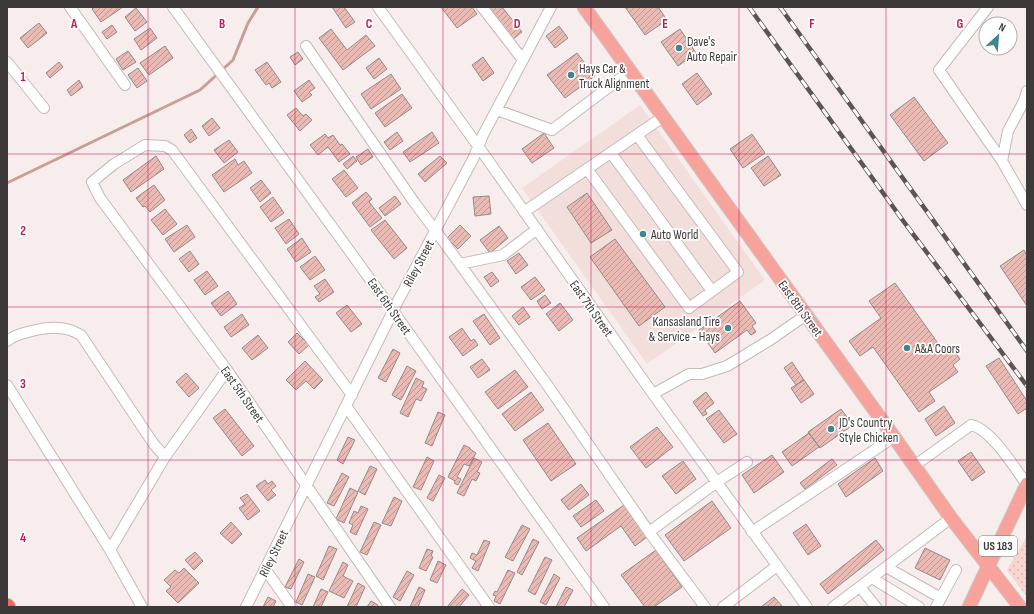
<svg xmlns="http://www.w3.org/2000/svg" width="1034" height="614" font-family="'Sofia Sans Condensed',sans-serif">
<style>
.built{fill:#f2dfdc}
.park{fill:url(#park-dots)}
.lines{fill:none;stroke-linecap:round;stroke-linejoin:round}
.stream{stroke:#cb9d97;stroke-width:3}
.building{fill:url(#building-hatch);stroke:#948b8a}
.minor-casing{stroke:#c3bab9;stroke-width:12}
.major-casing{stroke:#cdcccb;stroke-width:15}
.highway-casing{stroke:#cdcccb;stroke-width:17}
.minor{stroke:#fff;stroke-width:10}
.major{stroke:#f7a39c;stroke-width:13}
.highway{stroke:#f1655a;stroke-width:15}
.rail-casing{stroke:#5b5655;stroke-width:4.5}
.rail{stroke:#fff;stroke-width:3;stroke-dasharray:9;stroke-linecap:butt}
.grid{fill:none;stroke:#c2185b;stroke-width:1;stroke-opacity:0.55}
.poi-dot{fill:#3f868f;stroke:#fff;stroke-width:1.5}
.labels{text-anchor:middle;stroke-width:3.5;stroke-linejoin:round;paint-order:stroke}
.shield{fill:#fff;stroke:#777474;stroke-width:1}
.shield-label{font-size:12px;font-weight:bold;fill:#3d3938}
.poi-label{font-size:13px;fill:#3d3938;stroke:#fff;text-anchor:start}
.street-label{font-size:13px;fill:#3d3938;stroke:#fff}
.grid-label{font-size:13px;text-anchor:middle;font-weight:bold;fill:#c2185b;stroke:#fff;stroke-width:3.5;stroke-linejoin:round;paint-order:stroke}
</style>
<defs>
<pattern id="park-dots" width="8" height="8" patternUnits="userSpaceOnUse"><rect width="8" height="8" fill="#f9d5cf"/><path d="M2 2h.1M6 6h.1" fill="none" stroke="#d6b8b2" stroke-width="1.8" stroke-linecap="round"/></pattern>
<pattern id="building-hatch" width="6" height="6" patternUnits="userSpaceOnUse"><rect width="6" height="6" fill="#eabab4"/><path d="M-1 1l2-2M0 6l6-6M5 7l2-2" fill="none" stroke="#bf9893"/></pattern>
</defs>
<rect width="100%" height="100%" fill="#f7edec"/>
<path class="built" d="M640 105 765 280 647 364 522 188Z"/>
<path class="park" d="M1027 536V597L1007 570Z"/>
<g class="lines">
<path class="stream" d="M7 183 200 90 233 60 248 23 258 7"/>
</g>
<path class="building" d="M94 7H123L101 22 92 9Z
M332 7H344L355 22 346 28Z
M441 7H472L477 14 457 28Z
M487 7H502L522 32 512 40Z
M625 7H658L667 20 645 35Z
M136 8 147 22 135 31 125 17Z
M39 23 47 33 28 48 20 38Z
M112 25 117 32 107 39 102 32Z
M559 26 568 38 555 48 546 36Z
M150 28 157 38 141 50 134 39Z
M331 29 347 50 366 35 375 46 343 70 319 38Z
M680 29 696 53 678 66 661 42Z
M165 46 173 58 149 75 140 63Z
M128 51 136 62 123 70 116 59Z
M298 52 303 59 295 65 290 57Z
M577 53 595 76 565 98 547 75Z
M483 57 494 73 483 81 472 65Z
M379 58 387 69 374 79 366 68Z
M59 62 63 67 50 78 46 73Z
M267 62 281 82 272 88 269 83 266 85 255 70Z
M138 68 147 81 137 88 128 75Z
M697 73 712 94 697 105 682 84Z
M391 74 401 89 371 109 361 94Z
M79 80 83 87 71 96 67 90Z
M309 80 315 88 309 92 312 95 302 102 294 91Z
M402 94 412 108 385 127 375 113Z
M914 97 948 143 924 161 890 115Z
M296 108 303 116 306 114 312 120 300 131 287 115Z
M212 118 220 128 209 136 202 126Z
M191 129 197 138 190 143 184 135Z
M397 132 403 141 390 150 384 142Z
M432 132 439 143 410 162 403 152Z
M544 133 554 148 532 163 522 149Z
M325 134 328 138 333 135 340 145 342 144 350 154 339 162 328 147 318 155 310 145Z
M752 134 765 153 743 168 730 149Z
M229 140 238 152 224 163 214 150Z
M368 149 373 157 361 165 356 157Z
M156 156 164 169 131 192 123 180Z
M353 156 357 161 347 169 343 164Z
M440 156 447 163 425 182 418 174Z
M768 156 781 175 764 186 751 168Z
M235 159 238 165 244 161 252 173 224 192 212 175Z
M344 170 358 188 346 197 332 179Z
M261 180 271 193 260 202 250 188Z
M154 185 165 200 150 212 145 206 143 207 136 198Z
M366 192 372 199 369 202 382 218 370 227 352 203Z
M587 193 612 230 591 243 567 207Z
M395 196 401 204 385 216 379 208Z
M489 196 491 214 475 216 473 197Z
M273 197 284 213 271 222 260 207Z
M165 209 177 224 163 235 151 220Z
M289 219 299 234 286 244 275 228Z
M385 220 407 248 394 259 371 230Z
M187 225 195 237 174 252 165 239Z
M460 225 471 236 458 249 447 238Z
M499 226 508 238 490 253 480 240Z
M302 238 311 252 296 262 287 249Z
M615 239 665 307 639 326 590 257Z
M1024 250 1027 255V306L1000 266Z
M190 251 199 264 189 272 179 259Z
M519 253 528 265 516 274 507 261Z
M315 256 325 270 310 280 300 267Z
M207 271 218 286 205 295 194 280Z
M492 272 499 281 491 287 484 277Z
M535 277 545 290 531 300 521 287Z
M325 279 334 292 319 302 315 297 320 294 314 286Z
M895 283 942 349 949 344 960 359 953 365 958 372 929 392 935 401 919 412 873 347 860 356 849 341 881 318 869 301Z
M228 291 237 304 221 316 211 303Z
M545 295 551 303 542 309 537 301Z
M740 301 756 323 752 326 756 332 751 335 747 330 715 353 699 330Z
M560 303 573 320 559 331 546 314Z
M347 305 362 324 351 332 336 313Z
M523 307 530 317 519 325 512 316Z
M242 314 249 325 231 337 224 327Z
M484 314 500 338 490 345 473 321Z
M462 328 471 341 474 339 478 345 463 356 449 337Z
M297 333 309 345 299 354 288 342Z
M258 335 268 348 252 360 242 348Z
M393 349 400 353 386 382 378 378Z
M999 358 1027 401V408L1018 414 986 366Z
M482 359 490 370 478 378 470 367Z
M305 361 323 380 314 389 306 381 296 390 286 380Z
M792 362 804 380 796 385 784 368Z
M407 366 416 371 401 400 392 395Z
M515 370 528 387 498 409 485 392Z
M186 373 199 388 189 397 176 382Z
M416 378 424 382 422 387 427 389 421 401 416 399 408 417 400 413Z
M804 380 814 394 801 403 791 388Z
M531 392 544 410 515 431 502 414Z
M706 392 714 403 705 410 707 414 703 416 693 402Z
M944 406 955 423 936 436 925 419Z
M225 409 254 446 242 456 213 418Z
M841 409 853 425 820 448 808 432Z
M719 410 737 434 724 443 706 419Z
M438 412 445 415 432 446 425 443Z
M548 423 576 464 551 481 523 440Z
M657 427 673 447 646 468 630 447Z
M809 433 819 447 792 466 782 452Z
M348 437 355 440 343 464 337 460Z
M464 445 470 448V449L476 453 469 466 464 464 457 477 461 479 458 485 454 483 455 481 448 477Z
M971 452 985 472 972 481 958 461Z
M772 455 784 472 754 493 742 475Z
M427 457 434 461 421 490 413 487Z
M474 458 482 462 477 472 480 473 476 481 472 479 464 496 457 493Z
M875 458 883 471 846 497 838 484Z
M832 459 837 465 805 489 800 483Z
M683 461 696 479 676 494 662 476Z
M370 466 377 469 365 495 358 491Z
M342 473 349 477 334 506 327 503Z
M439 475 445 478 433 501 427 498Z
M265 480 268 484 272 481 276 486 271 490 276 495 268 501 256 486Z
M581 484 589 495 569 510 561 500Z
M350 488 358 492 344 523 336 519Z
M247 494 260 511 248 520 239 508 245 504 240 498Z
M394 497 402 501 391 526 382 523Z
M596 500 604 511 581 527 573 516Z
M712 501 731 528 684 561 665 535Z
M624 505 647 537 635 546 621 526 586 551 577 538Z
M361 506 368 509 356 535 350 532 353 525 349 523 354 511 358 513Z
M231 522 242 534 232 544 220 533Z
M374 522 381 525 367 555 360 552Z
M806 524 821 546 808 555 793 533Z
M522 525 530 529 513 561 505 557Z
M533 539 539 542 522 575 517 572Z
M484 540 490 542 478 571 472 568 476 561 470 558 472 553 477 555Z
M876 540 884 550 828 594 820 584Z
M329 546 337 549 323 580 316 576Z
M925 548 950 560 940 580 915 568Z
M427 549 433 551 431 556 433 557 426 571 419 568Z
M656 550 682 587 654 607H645L621 575Z
M195 552 203 561 194 570 185 560Z
M545 557 552 560 535 595 528 591Z
M299 559 304 562 291 589 285 587Z
M438 561 446 565 437 583 430 580Z
M343 562 348 565 343 576 353 581 344 598 329 591Z
M184 568 199 583 178 603 166 591 171 587 164 580 175 570 179 573Z
M508 570 515 573 500 604 494 601 496 596 493 595 495 591 497 592Z
M407 571 414 575 400 601 393 597Z
M308 574 315 577 302 605 296 602Z
M554 574 560 578 546 605 540 602Z
M358 583 365 587 356 607H347Z
M419 587 425 590 418 607H410Z
M566 587 573 590 564 607H556Z
M321 589 328 592 321 607H313Z
M462 589 469 595 459 607H447Z
M268 597 276 601 273 607H263Z
M774 597 783 607H761Z
M371 601 378 605 377 607H367Z"/>
<g class="lines">
<g class="minor-casing">
<path id="minor" d="M70 7 125 85
M173 7 393 311 604 607
M378 7 478 146 653 394 807 607
M482 7 523 60
M988 7 939 70 1002 161 1027 205
M306 46 414 202 441 238 548 386 649 532 705 607
M7 62 44 108
M497 110 552 130 630 71
M611 153 712 291
M1002 161 1008 131 1024 101 1027 91
M587 169 689 308 738 272 637 135
M524 212 663 117
M460 264 503 255 537 229
M7 341C16 333 45 327 58 328 66 328 74 331 81 335L153 443 165 457
M7 385 110 550 142 607
M653 394 689 374H702L727 366 770 340 806 315
M352 395 172 150 165 146 145 145 114 164 92 182 100 198 227 370 390 607
M346 406 489 607
M914 466 971 425C991 429 1015 468 1027 485
M649 532 717 482 747 462
M752 532 894 437
M110 550 165 457 227 370
M886 567 941 598
M265 569 292 607
M872 578 919 607
M860 587 876 607
M246 607 398 301 473 159 483 135 551 7
M723 607 777 566
M833 607 951 518
M936 607 956 570"/>
</g>
<g class="major-casing">
<path id="major" d="M584 7 894 437 951 518 1020 607
M969 607 1027 484"/>
</g>
<g class="highway-casing">
<path id="highway" d="M7 606 8 607"/>
</g>
<use href="#minor" class="minor"/>
<use href="#major" class="major"/>
<use href="#highway" class="highway"/>
<g class="rail-casing">
<path id="rail" d="M749 7 904 222 1027 386
M780 7 1027 351"/>
</g>
<use href="#rail" class="rail"/>
</g>
<path class="grid" d="M148 7V607M295 7V607M443 7V607M591 7V607M739 7V607M886 7V607M7 154H1027M7 307H1027M7 460H1027"/>
<g class="poi-dot">
<circle cx="679" cy="48" r="4"/>
<circle cx="571" cy="75" r="4"/>
<circle cx="643" cy="234" r="4"/>
<circle cx="728" cy="328" r="4"/>
<circle cx="907" cy="348" r="4"/>
<circle cx="831" cy="429" r="4"/>
</g>
<g class="labels">
<rect class="shield" x="979" y="536" width="38" height="20" rx="3"/>
<g class="shield-label">
<text x="998" y="550">US 183</text>
</g>
<g class="poi-label">
<text x="687" y="46">Dave's<tspan x="687" dy="15">Auto Repair</tspan></text>
<text x="579" y="73">Hays Car &amp;<tspan x="579" dy="15">Truck Alignment</tspan></text>
<text x="651" y="239">Auto World</text>
<text x="720" y="326" text-anchor="end">Kansasland Tire<tspan x="720" dy="15">&amp; Service - Hays</tspan></text>
<text x="915" y="353">A&amp;A Coors</text>
<text x="839" y="427">JD's Country<tspan x="839" dy="15">Style Chicken</tspan></text>
</g>
<g class="street-label">
<text transform="translate(418 263) rotate(-62)" y="5">Riley Street</text>
<text transform="translate(390 306) rotate(55)" y="5">East 6th Street</text>
<text transform="translate(592 308) rotate(55)" y="5">East 7th Street</text>
<text transform="translate(801 308) rotate(54)" y="5">East 8th Street</text>
<text transform="translate(243 394) rotate(55)" y="5">East 5th Street</text>
<text transform="translate(273 553) rotate(-64)" y="5">Riley Street</text>
</g>
</g>
<g class="grid-label">
<text x="74" y="28">A</text>
<text x="222" y="28">B</text>
<text x="369" y="28">C</text>
<text x="517" y="28">D</text>
<text x="665" y="28">E</text>
<text x="812" y="28">F</text>
<text x="960" y="28">G</text>
<text x="23" y="81">1</text>
<text x="23" y="235">2</text>
<text x="23" y="388">3</text>
<text x="23" y="542">4</text>
</g>
<rect width="1034" height="614" fill="none" stroke="#3d3938" stroke-width="16"/>
<g transform="translate(998 36) rotate(26)"><circle r="19" fill="#ffffff" stroke="#b1b0af"/>
<path d="M0-3L7 15L0 10L-7 15Z" fill="#3f868f"/>
<text y="-6" font-size="11" font-weight="bold" text-anchor="middle" fill="#3d3938">N</text>
</g>
</svg>
